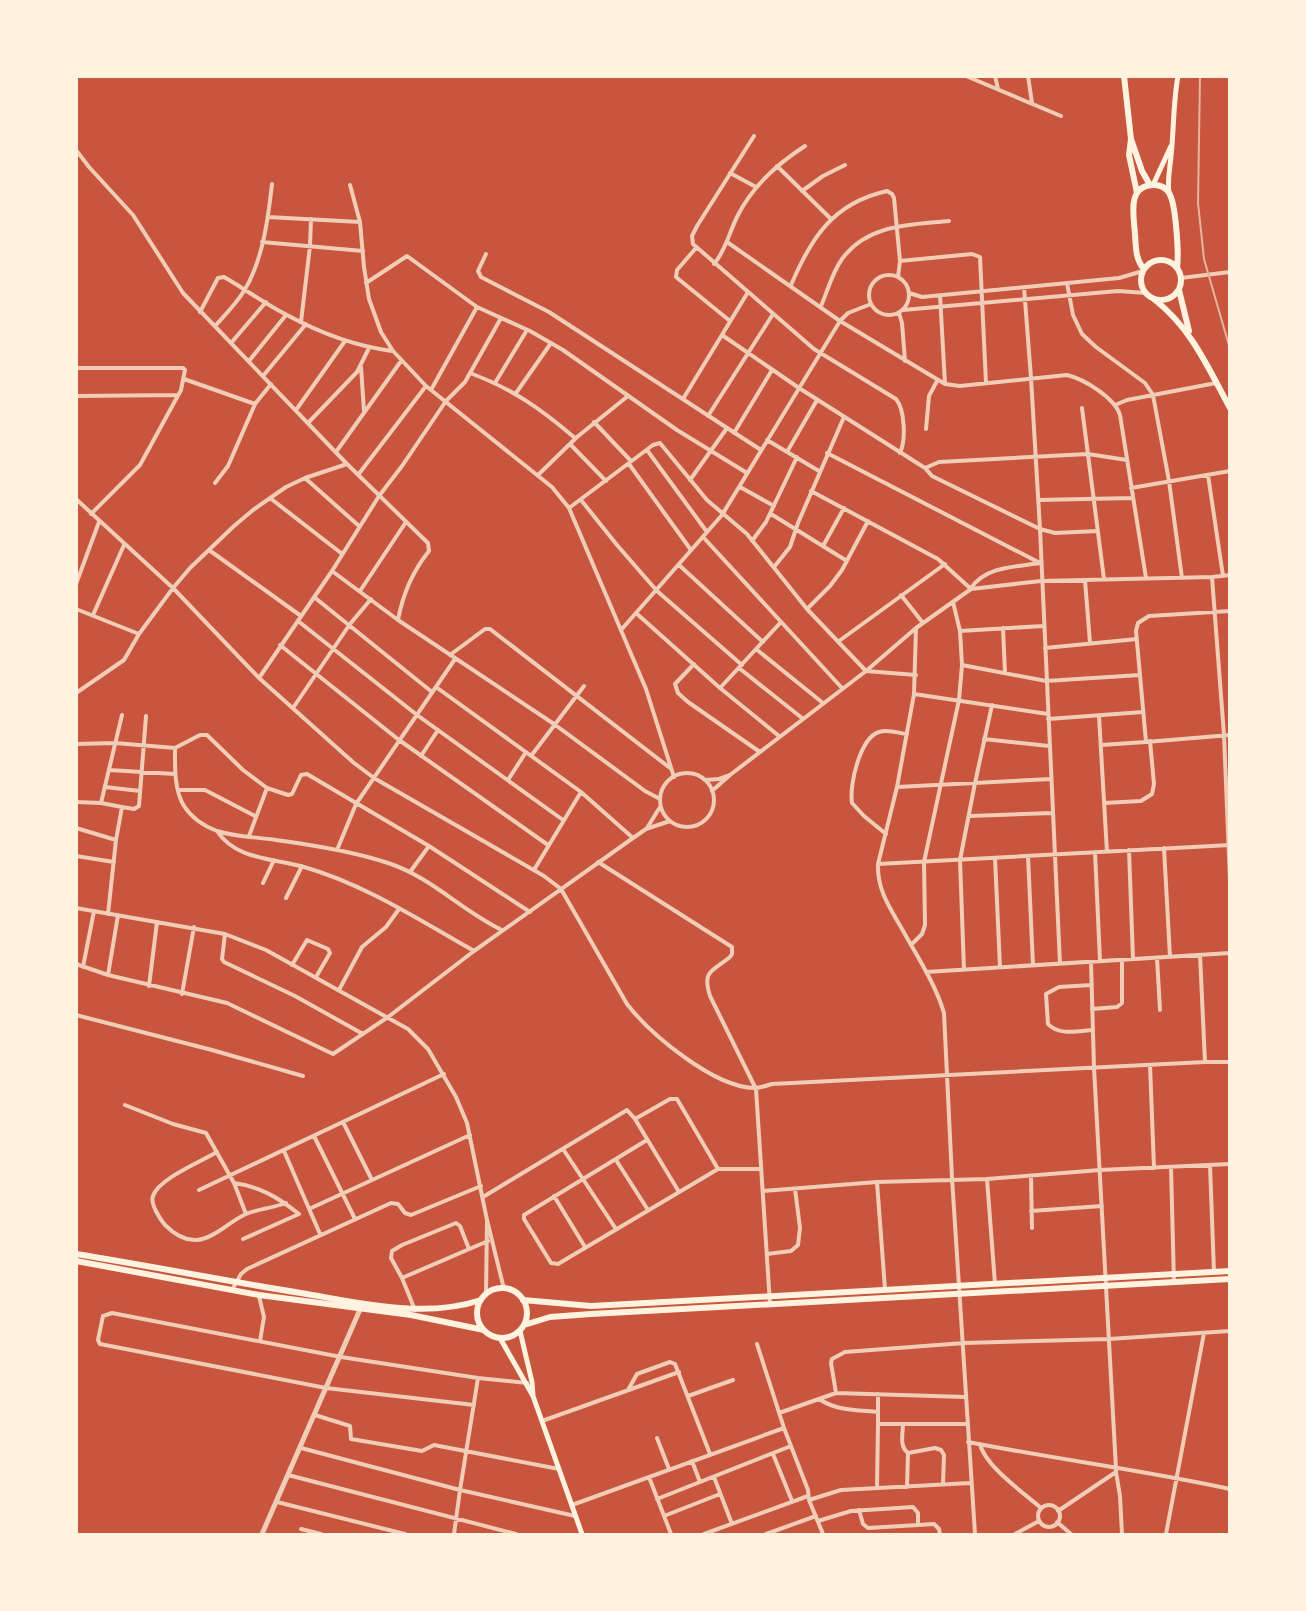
<svg xmlns="http://www.w3.org/2000/svg" width="1306" height="1611" font-family="Barlow,sans-serif">
<style>
.lines{fill:none;stroke-linecap:round;stroke-linejoin:round}
.minor{stroke:#f1ccb7;stroke-width:4}
.tertiary{stroke:#f1ccb7;stroke-width:5}
.secondary{stroke:#fff3e0;stroke-width:5}
.primary{stroke:#fff3e0;stroke-width:6}
.rail{stroke:#e9b49f;stroke-width:2}
</style>
<rect width="100%" height="100%" fill="#c8553d"/>
<g class="lines">
<path class="minor" d="M966 76 1061 116
M995 76 998 89
M1028 76 1032 103
M754 136 697 226 692 236 693 244 814 349 896 399C905 410 906 440 900 453
M76 150 89 167 133 215 183 293 347 464 428 543 429 551C412 572 403 593 398 620
M777 166 831 219
M730 173 756 187
M350 185 360 222 364 267 369 299 381 332 393 351 426 386 552 487 569 508 646 689 674 777
M802 191 823 176 845 165
M268 217 360 222
M262 242 363 251
M727 242 840 321 945 384 960 386 1067 375C1084 379 1115 398 1120 415L1146 578
M696 248 677 270 676 277 730 321
M486 254 478 271 481 277 549 312 761 450
M900 261 972 254 980 257 986 383
M714 264C726 250 729 233 737 217 752 186 777 164 805 146
M869 295a20 20 0 1 1 40 0a20 20 0 1 1-40 0Z
M1181 278 1230 272
M366 283 407 256 477 307 530 331 563 350 677 430 747 473
M1067 283 1073 315 1082 334 1096 347 1145 383 1153 395 1169 481 1182 578
M791 285C811 238 833 203 887 191L892 194 894 198 900 261 898 277
M1024 287 1031 378 1040 529 1060 964
M909 293 922 297 1119 278 1143 271
M940 295 945 384
M821 306C828 290 832 273 842 259 867 224 910 225 949 221
M903 310 1118 291 1146 293
M200 312 218 278 224 277C245 289 265 304 287 315 320 333 355 346 392 351
M899 313 902 323 905 361
M301 322 310 246 311 219
M215 326C225 315 236 304 244 291 263 260 268 219 272 184
M722 335 799 388 925 468
M231 343 266 302
M249 361 286 315
M361 367 364 411
M76 368H183L185 370 181 390 140 465 91 514
M470 373C513 389 541 409 575 438
M263 376 306 324
M184 379 255 404
M495 383 527 330
M431 390 477 307
M516 393 551 343
M76 396 178 395
M683 399 748 292
M1115 405 1127 400 1216 383
M1082 408 1104 579
M296 410 345 341
M708 416 773 314
M594 422 631 461
M308 423 357 372 369 348
M926 429 929 396 937 381
M734 433 772 370
M767 440 819 471
M570 444 606 481
M647 450 707 532
M336 452 401 361
M787 452 817 400
M827 453 1040 563
M629 464 691 550
M358 475 426 386
M538 475 577 437 628 396
M1208 475 1223 576
M305 478 359 526
M690 480 727 428
M215 483 228 466 255 404 271 384
M740 487 774 506
M1131 488 1230 471
M270 498 341 553
M76 499 173 588 259 678 354 763 374 778 544 876 561 889 627 1004C651 1035 714 1087 754 1088 760 1088 766 1086 772 1084L1205 1062H1230
M581 500 617 545 657 591 742 665
M1038 500 1133 498
M569 508 653 445 660 443 707 500 747 534 807 609 866 671 916 675
M771 514 847 561
M1098 531 1055 533 1040 529 932 476 925 468 939 462 1088 454 1127 460
M703 537 842 688
M752 541 766 522 797 457
M823 546 844 508
M209 550 301 616
M679 565 763 642
M774 567 790 547 798 523 844 417
M332 571 398 620 554 724 645 791 660 799
M1212 577 1224 735 1230 880
M1085 580 1090 643
M76 584 99 522
M971 588C986 566 1016 567 1040 563
M971 589 1041 581 1212 577 1230 575
M360 591 406 522
M901 595 923 623
M314 597 432 692
M76 609 139 634
M807 609 830 586 842 570 868 521
M1230 611 1149 616 1138 623 1136 631 1146 742 1230 735
M636 613 720 688 779 736
M93 615 124 545
M298 621 417 715 563 820
M916 628 914 694 897 787 878 864C877 890 890 908 902 929 917 956 935 983 944 1013L952 1178 975 1534
M1003 628 1005 673
M621 630 722 515 840 321 848 313 871 304
M960 631 1043 626
M839 641 945 564
M280 645 399 740 548 845
M1045 648 1137 639
M756 649 823 703
M450 655 485 629H490L670 768
M694 664 675 684 678 693 688 702 760 752
M962 665 1046 681 1140 675
M739 668 802 718
M259 678 332 571 379 496 402 466 446 401 465 382 501 318
M436 687 581 792 633 838
M720 688 781 622
M76 693 124 660 139 634 173 588 190 568 234 526 253 510 286 487 305 478 347 464
M914 694 1048 714
M293 708 350 624 371 599
M1099 716 1107 852
M1048 719 1143 712
M984 739 1049 746
M76 744 115 743 175 748 200 735H207L243 770 267 788
M1101 745 1146 742
M175 748C175 767 174 790 184 806 191 817 204 826 217 831 235 837 257 837 276 840 313 845 352 851 388 863 431 877 462 911 502 930
M421 756 438 730
M531 756 584 686
M109 770 175 774
M660 800a27 27 0 1 1 54 0a27 27 0 1 1-54 0Z
M730 775 866 671 916 628 971 589 938 559 811 491
M508 780 526 752
M705 780 719 779 730 775 712 791
M105 787 140 791
M897 787 1051 779
M179 790H205L255 816
M76 802 101 803 122 807 116 840 108 914
M101 803 122 715
M1104 803 1141 801 1152 794 1154 784 1150 741
M122 807 134 809 139 806 146 716
M970 816 1053 813
M76 828 116 840
M647 828 660 807
M217 831C236 860 273 858 304 867 364 884 419 920 474 951
M886 834 864 816 852 803C849 785 860 738 879 732 888 729 898 733 907 734
M249 836 267 788 288 795 292 794 301 775 307 774 429 846 530 912
M1164 848 1170 957
M337 850 356 804 455 659
M1129 850 1133 959
M1095 852 1100 961
M76 856 114 862
M1028 856 1033 965
M995 858 1000 967
M598 862 732 947V954L730 957C712 972 702 970 710 996L756 1089 770 1304
M878 864 1230 845
M534 870 581 792
M410 872 429 846
M263 883 274 860
M286 898 302 866
M76 908 225 934 266 950 408 1029 428 1049 456 1097 467 1123 487 1220
M225 934 222 959 224 962 295 996 363 1034
M911 945 922 934 925 925 924 862 959 700 962 665 960 631 953 602
M1200 955 1205 1062
M1157 958 1160 1010
M76 964 108 975 227 1003 333 1054 388 1017 474 951 633 838 646 829 670 821
M292 965 307 940 328 949 330 953 316 977
M83 967 94 911
M964 970 960 860 975 783 992 705
M926 972 1230 953
M108 975 118 915
M1091 985 1059 987 1046 994 1048 1024C1059 1036 1078 1031 1093 1030
M149 986 157 922
M339 990 362 947 386 927 399 909
M182 994 194 927
M1092 1009 1117 1007 1122 1003V960
M76 1015 212 1050 303 1076
M1150 1065 1154 1168
M125 1105 173 1124 206 1133 234 1183 246 1214
M635 1119 670 1099H677L718 1169H761
M343 1122 372 1180
M314 1136 355 1219
M647 1140 524 1215V1219L551 1263 558 1264 718 1169
M563 1149 616 1229
M284 1151 320 1234
M217 1152C202 1161 158 1179 153 1196 150 1204 160 1219 165 1225 174 1234 184 1241 197 1240 215 1238 230 1221 246 1214 258 1209 273 1208 286 1203
M616 1160 648 1210
M1210 1165 1214 1272
M1171 1167 1174 1283
M1031 1176 1032 1228
M987 1179 995 1284
M877 1182 885 1289
M234 1183C259 1186 279 1198 299 1214L243 1239
M199 1190 444 1074
M763 1191 877 1182 987 1179 1100 1170 1230 1164
M554 1196 585 1247
M483 1197 627 1110 635 1119 679 1192
M309 1209 470 1135
M1031 1211 1102 1206
M767 1254 791 1251 798 1245 800 1228 795 1189
M402 1278 488 1241
M232 1290 241 1274 247 1269 391 1203 398 1204 405 1213 411 1215 481 1186
M486 1295 487 1220 504 1289
M259 1296 264 1317 260 1341
M415 1310 402 1278 391 1258 392 1251 402 1245 456 1223 460 1226 469 1249
M757 1344 784 1428 808 1490 809 1500 823 1534
M478 1378 460 1490 575 1516
M628 1390 637 1374 670 1362 675 1364 710 1454
M836 1393 831 1363 832 1359 845 1352 964 1343 1109 1339 1230 1331
M688 1396 733 1380
M819 1399C837 1411 857 1410 878 1412V1424H967
M474 1405 326 1388 100 1344 98 1340 103 1316 112 1313 341 1357 478 1378 527 1383
M878 1412V1394
M779 1413 836 1393 966 1397
M315 1415 350 1426 351 1439 422 1451 434 1445 559 1469
M542 1421 679 1372
M903 1424C903 1434 899 1446 908 1453
M657 1438 669 1469
M968 1442C1055 1459 1143 1470 1230 1489
M980 1444C985 1466 1024 1493 1041 1508
M301 1448 460 1490 454 1534
M773 1454 792 1501
M692 1461 700 1482
M1116 1472 1120 1496 1122 1534
M288 1475 516 1534
M649 1477 671 1534
M714 1477 732 1524
M907 1487 908 1453 935 1448 941 1450 944 1455 943 1484
M877 1488 878 1424
M657 1499 791 1446
M809 1500 841 1490 970 1483
M277 1502 405 1534
M572 1505 784 1428
M1038 1516a11 11 0 1 1 22 0a11 11 0 1 1-22 0Z
M859 1510 863 1524 868 1528 918 1525
M1058 1511 1116 1472V1469L1094 1068 1091 962
M664 1516 720 1494
M818 1521 851 1511 913 1507 918 1513V1525L934 1524 939 1529 940 1534
M1057 1522 1071 1534
M301 1529 321 1534
M704 1534 808 1496
M766 1534 816 1516
M1015 1534 1039 1521
M1166 1534 1204 1333"/>
<path class="tertiary" d="M262 1534 362 1305"/>
<path class="secondary" d="M1153 185 1171 146
M1169 193C1167 180 1170 169 1171 156 1174 129 1173 103 1178 76
M500 1338 533 1396 532 1382 520 1331
M533 1396 582 1534"/>
<path class="primary" d="M1124 76 1131 139 1129 155 1137 193
M1131 139 1142 171 1150 185
M1141 280a20 20 0 1 1 40 0a20 20 0 1 1-40 0Z
M1144 269C1135 259 1136 246 1135 234 1134 217 1126 185 1154 185 1160 185 1166 188 1169 193 1176 203 1179 255 1177 268
M1179 290 1189 331
M1155 300C1192 329 1208 368 1230 408
M76 1254C151 1266 226 1281 301 1293 360 1303 424 1319 481 1300
M76 1261 259 1295 411 1315 484 1330
M477 1313a25 25 0 1 1 50 0a25 25 0 1 1-50 0Z
M523 1300 591 1306 1230 1271
M524 1325 550 1317 591 1314 1230 1279"/>
<path class="rail" d="M1200 76 1198 203 1204 259 1230 349"/>
</g>
<rect width="1306" height="1611" fill="none" stroke="#fff3e0" stroke-width="156"/>
</svg>
